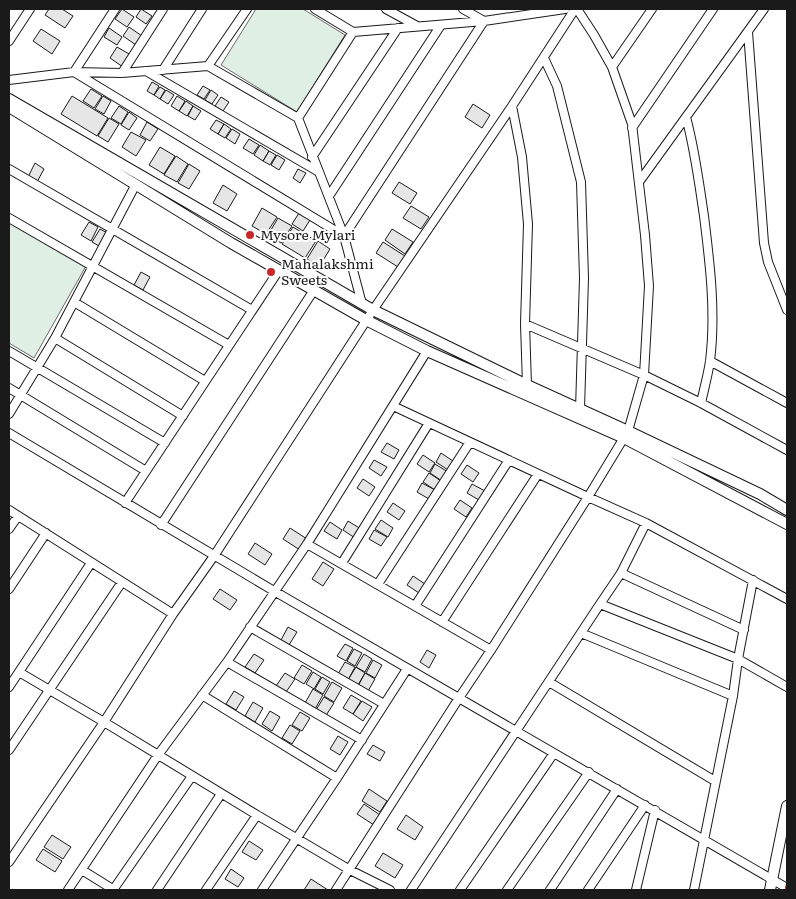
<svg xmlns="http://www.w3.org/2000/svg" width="796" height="899" font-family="Literata,serif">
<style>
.green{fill:#e0efe3;stroke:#6a6a6a}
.building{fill:#e6e6e6;stroke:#1a1a1a}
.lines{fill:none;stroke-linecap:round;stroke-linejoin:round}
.street-casing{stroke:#1a1a1a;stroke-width:10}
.secondary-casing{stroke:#1a1a1a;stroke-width:12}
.street{stroke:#fff;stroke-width:8}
.secondary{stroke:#fff;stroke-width:10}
.power{stroke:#c62828;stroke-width:1;stroke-dasharray:18 4 2.5 4;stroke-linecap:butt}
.poi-dot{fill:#c62828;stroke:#fff;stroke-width:2}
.labels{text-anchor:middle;stroke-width:4;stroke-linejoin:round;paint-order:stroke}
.poi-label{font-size:14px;fill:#1a1a1a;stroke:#fff;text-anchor:start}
</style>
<rect width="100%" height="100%" fill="#fff"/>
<path class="green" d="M256 9H303L345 35 297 112 221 65Z
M9 222 86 266 34 358 9 343Z"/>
<path class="building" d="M49 9H62L73 16 65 28 45 15Z
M122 9 134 17 127 27 115 19Z
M141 9 152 16 146 24 136 17Z
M129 27 142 36 136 45 123 36Z
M109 28 122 37 117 45 104 37Z
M41 29 60 41 52 54 33 41Z
M117 47 131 55 123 67 110 58Z
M152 82 159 86 154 95 147 91Z
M203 86 210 90 204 99 197 95Z
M160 87 165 90 160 99 154 95Z
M91 89 102 96 94 108 83 101Z
M166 90 174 95 168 104 160 99Z
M211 90 218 95 212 104 205 100Z
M72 96 108 118 97 136 61 114Z
M103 96 111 101 104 114 95 109Z
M177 96 185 101 179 111 171 106Z
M221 97 229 102 223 111 215 106Z
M186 101 193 106 187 116 179 111Z
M473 104 490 115 482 128 465 117Z
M119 106 128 112 121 124 111 118Z
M193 106 201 111 195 120 188 116Z
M129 112 137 118 129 130 121 125Z
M109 118 119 124 108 142 98 136Z
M216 120 224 124 218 134 210 129Z
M147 122 158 129 150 141 140 135Z
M224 124 231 129 225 138 218 134Z
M232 129 240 134 235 144 226 138Z
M131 132 146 140 136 156 122 147Z
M249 139 259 145 253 154 243 148Z
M260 145 269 151 263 161 254 155Z
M160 147 175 156 164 174 149 165Z
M269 151 276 155 270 165 263 161Z
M277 155 285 160 279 170 271 165Z
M176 156 188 164 177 182 164 175Z
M35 163 44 169 37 182 28 177Z
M189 164 200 171 189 189 178 183Z
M298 169 306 173 300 183 293 178Z
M399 182 417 193 410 204 392 193Z
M223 185 237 194 227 211 213 203Z
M411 206 429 217 421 229 403 218Z
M262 208 277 217 266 234 252 226Z
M299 213 310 220 303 231 292 224Z
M278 218 292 226 281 243 268 235Z
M89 222 98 227 91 241 81 235Z
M293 227 316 241 305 258 282 244Z
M100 229 109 234 101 247 92 242Z
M392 229 413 242 405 254 385 240Z
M318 241 330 249 319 267 307 259Z
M383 242 405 256 398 267 376 253Z
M141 272 150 277 143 290 134 285Z
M387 443 399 450 394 459 381 452Z
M441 453 453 461 448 470 436 462Z
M423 455 435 463 429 472 417 464Z
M374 460 387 467 381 476 369 468Z
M435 464 448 472 442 481 430 473Z
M467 465 479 473 473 482 461 474Z
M429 473 441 481 435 490 423 482Z
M363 479 375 487 369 496 357 488Z
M422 483 435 490 429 499 417 492Z
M472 484 485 491 479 500 467 493Z
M460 500 472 508 466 517 454 509Z
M393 503 405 511 399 520 387 512Z
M381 520 393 528 388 537 375 529Z
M348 521 361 529 355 538 343 530Z
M330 522 342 530 337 539 324 531Z
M290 528 307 539 300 550 283 539Z
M374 530 387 537 381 546 369 539Z
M255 543 272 554 265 565 248 554Z
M323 562 334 569 323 586 312 579Z
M413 576 425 584 419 593 407 585Z
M220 589 237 600 230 610 213 599Z
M288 627 297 632 289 645 281 640Z
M345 644 353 648 346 661 337 656Z
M354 649 362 653 355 666 347 661Z
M427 650 436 655 429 668 420 662Z
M254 654 264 660 255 673 245 667Z
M364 654 372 659 365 672 356 667Z
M373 660 382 665 375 678 366 673Z
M345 662 355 667 348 680 338 674Z
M302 665 312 671 304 684 294 678Z
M356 667 365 673 358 685 348 680Z
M313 672 321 677 314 689 306 684Z
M285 673 295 679 286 692 276 686Z
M365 673 375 679 368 691 358 686Z
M322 677 330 682 323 694 315 689Z
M332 682 342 688 334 702 324 696Z
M313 689 323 695 315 709 305 703Z
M234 691 244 697 236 710 226 704Z
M351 695 361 701 353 714 343 708Z
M324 697 334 703 325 717 316 710Z
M362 701 372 707 363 721 353 714Z
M253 702 263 708 255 722 245 716Z
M270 711 280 717 272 731 262 724Z
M300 712 310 718 302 731 292 725Z
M290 725 300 731 292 744 282 738Z
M338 736 348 742 340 755 330 749Z
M373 745 385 752 380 761 367 754Z
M369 789 387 801 380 812 362 801Z
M364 804 380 815 374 825 357 814Z
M406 815 423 827 415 840 397 829Z
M52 835 71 847 63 859 44 847Z
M249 841 263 850 256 860 242 852Z
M43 849 62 861 55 872 36 860Z
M383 853 403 865 395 878 375 866Z
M231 869 244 878 238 887 225 879Z
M311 879 328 890H304Z"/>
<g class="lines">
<g class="street-casing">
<path id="street" d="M115 9 74 72 344 236 484 21 463 9
M386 9 417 26
M577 9 594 35 612 67 632 124 645 235 649 286 644 375 628 431 588 497 646 523 787 599
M353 32 484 21 565 9
M748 32 764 243 768 262 787 310
M9 41 30 9
M544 58 557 86 581 182 584 278 580 409
M208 66 247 9
M612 67 652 9
M163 70 202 9
M146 71 319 172
M122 73 163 9
M9 80 74 72 122 73 208 66 298 118 353 32 315 9
M512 106 522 157 528 224 525 324 527 385
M686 117C695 150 699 183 704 216 710 264 716 313 710 361 708 375 704 389 701 403
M298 118 344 236 362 304
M632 128 713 9
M312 157 398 28
M9 169 252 310
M639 182 764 9
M329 196 441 25
M9 218 229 345
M74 302 205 381
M525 324 644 375 701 403 787 450
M55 338 183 416
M9 351 165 443
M710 361 787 403
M9 388 146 471
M9 414 55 338 136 184
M9 433 274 591 787 888
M125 503 279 270
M9 510 173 614
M646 523 621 573 600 604 738 659 787 687
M161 525 314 290
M9 529 18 516
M307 544 491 650
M342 563 429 423
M621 573 744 630
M378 584 470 442
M9 589 46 533
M415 606 509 460
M442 622 538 474
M250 627 384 704
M581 633 733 696
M227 662 362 740
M19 672 104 722 257 815 350 870 390 890
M549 682 715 781
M9 687 91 563
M202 695 337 778
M9 750 122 582
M9 862 104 722 173 614 214 556 373 310 512 106 575 9
M82 870 114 890
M68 890 158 755 227 662 307 544 427 351
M113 890 192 776
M157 890 221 794
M206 890 257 815
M262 890 337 778 407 669
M336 890 459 698 491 650 588 497 393 406
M411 890 600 604
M460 890 554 753
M507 890 589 772
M550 890 617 789
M588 890 645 805
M636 890 655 810
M694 890 733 696 738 659 753 580"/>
</g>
<g class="secondary-casing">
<path id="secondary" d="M9 99 373 310 527 385 628 431 760 494 787 510
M9 107 231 243 366 320 427 351 624 438 787 524
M770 890 787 806"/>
</g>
<use href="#street" class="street"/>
<use href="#secondary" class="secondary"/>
<path class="power" d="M785 890 787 881"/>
</g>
<g class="poi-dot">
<circle cx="250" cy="235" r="5"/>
<circle cx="271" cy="272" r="5"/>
</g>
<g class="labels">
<g class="poi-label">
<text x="260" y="240">Mysore Mylari</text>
<text x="281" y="269">Mahalakshmi<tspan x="281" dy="16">Sweets</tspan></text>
</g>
</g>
<rect width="796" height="899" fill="none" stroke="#1a1a1a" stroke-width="20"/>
</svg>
